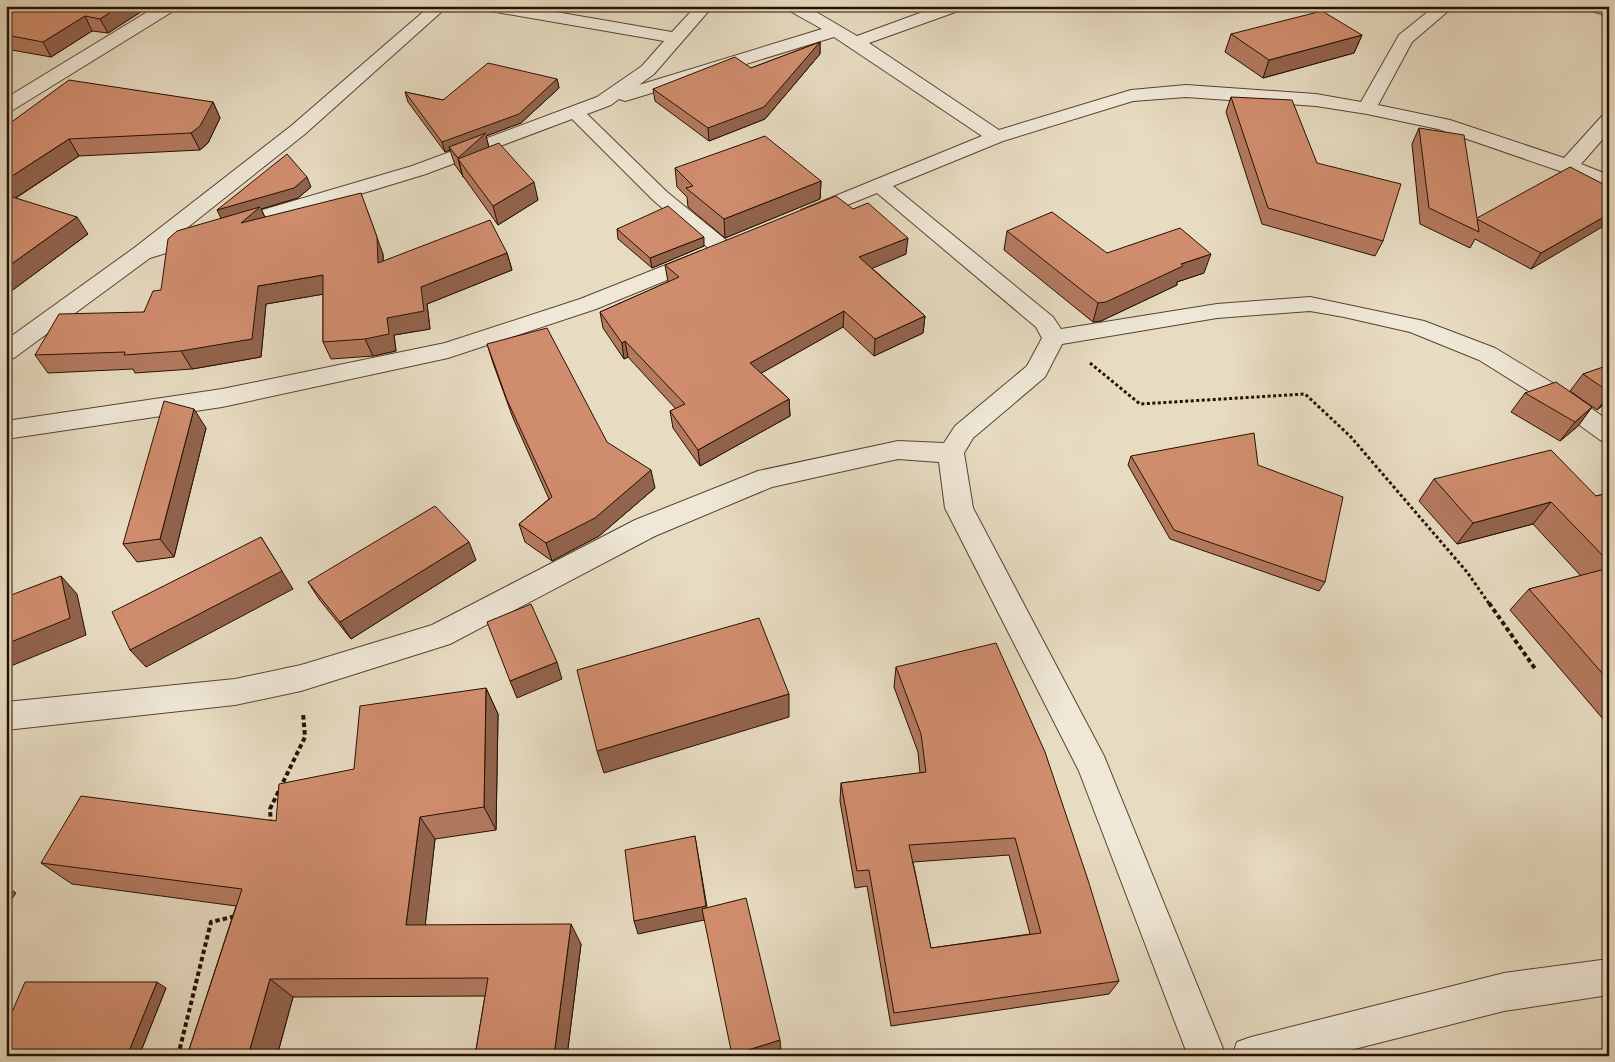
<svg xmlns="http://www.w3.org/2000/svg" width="1615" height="1062" font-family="'EB Garamond',serif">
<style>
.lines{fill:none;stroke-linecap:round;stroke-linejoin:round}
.minor-casing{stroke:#564430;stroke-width:2}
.path-far1{stroke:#261100;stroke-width:3;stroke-dasharray:3 2.5;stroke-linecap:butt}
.path{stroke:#261100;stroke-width:4;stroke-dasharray:4.5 3;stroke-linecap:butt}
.minor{fill:#efe8d7;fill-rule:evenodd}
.wall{fill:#b3795f;stroke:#261100;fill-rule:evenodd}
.shaded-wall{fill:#92634d;stroke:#261100}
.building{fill:#d08d6e;stroke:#261100;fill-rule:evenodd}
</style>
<rect width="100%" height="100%" fill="#e7dbc1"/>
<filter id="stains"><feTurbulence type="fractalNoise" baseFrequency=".004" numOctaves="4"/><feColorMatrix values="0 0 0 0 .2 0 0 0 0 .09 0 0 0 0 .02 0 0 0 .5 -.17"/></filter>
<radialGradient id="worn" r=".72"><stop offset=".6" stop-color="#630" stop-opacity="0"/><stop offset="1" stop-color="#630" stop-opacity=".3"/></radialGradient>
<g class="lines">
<g class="minor-casing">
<path id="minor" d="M157 6H177L175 10 13 110 6 112V98Z
M430 6H448L305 134 178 235 412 166 597 97 642 66 664 41 490 11 484 10 482 6H521L672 32 696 6H713L654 74 639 85 822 29 788 10 786 6H806L857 36 939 6H963L961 10 869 43 999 130 1131 90 1186 85 1316 94 1361 102 1399 35 1435 6H1454L1412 42 1378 105 1450 120 1564 158 1602 116 1609 114V132L1581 164 1609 175V188L1438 129 1367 114 1316 106 1186 97 1133 101 1003 141 893 186 1053 317 1061 329 1217 304 1310 297 1424 321 1495 348 1574 396 1609 421V443L1600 440 1556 408 1479 360 1410 332 1344 317 1310 311 1217 318 1062 344 1045 377 973 438 964 453 973 508 1104 756 1226 1056H1188L1079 771 945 508 939 462 898 459 772 487 655 536 450 644 301 691 235 705 6 730V702L235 679 301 665 432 625 635 520 758 471 898 441 944 443 955 426 1027 366 1042 338 1036 327 877 193 815 218 808 220 801 218 798 214 801 210 982 136 834 37 632 99 625 101 619 99 611 105 587 114 667 192 731 244 734 249 731 254 723 256 715 254 653 200 572 119 426 174 150 258 14 358 6 360V340L134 248 291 126Z
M1586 6H1609V16L1588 10Z
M701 251 709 253 712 258 709 263 596 309 448 358 222 407 6 439V421L222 389 445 343 580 299Z
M1609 959V995L1504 1011 1327 1056H1232L1237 1042 1251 1037 1504 973Z"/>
</g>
<path class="path-far1" d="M1090 363 1140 404 1305 394 1350 436 1467 572 1490 605"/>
<path class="path" d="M1489 603 1536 670
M271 824 270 809 305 737 303 713
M178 1056 211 922 236 916"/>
<use href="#minor" class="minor"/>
</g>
<path class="wall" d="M6 6H150L108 33 92 31 51 57 6 49Z
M1368 6H1390L1380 11Z
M1231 34 1362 35 1354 53 1263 78 1225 52Z
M820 42V54L765 119 709 141 655 101 653 89 751 68Z
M557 79 559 88 521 123 486 136 489 147 538 200 498 225 455 165 450 150 445 152 408 102 405 92 443 100Z
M1231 97 1317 163 1383 241 1375 256 1262 224 1226 112Z
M213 102 220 118 208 143 200 150 79 156 16 198 88 234 6 295V126Z
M1419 128 1477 218 1609 187 1531 269 1475 239 1470 248 1420 224 1412 144Z
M675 168 821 181 820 199 725 238 688 207 687 197 677 187Z
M311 187 298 198 261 209 265 217 383 254V261L507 253 512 270 427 304 430 329 394 335 396 351 373 356 331 359 323 342V294L266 304 261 357 192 369 135 373 133 369 48 373 35 355 144 312 221 218Z
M617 229 704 246 652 268 618 239Z
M1007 231 1107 253 1204 273 1177 282V285L1101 321 1093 322 1004 250Z
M906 254 872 268 925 316 923 333 874 356 843 327 761 373 789 399 790 416 700 466 673 428 670 411 676 409 628 357 624 359 603 328 600 312 668 282 665 265Z
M487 344 655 488 599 536 552 561 525 542 519 524 549 499 513 418 493 363Z
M1609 366V401L1608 400 1597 410 1570 391 1583 374Z
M1525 393 1592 407 1578 426 1560 441 1511 412Z
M206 428 174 557 137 562 123 544Z
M1131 456 1325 582 1319 591 1170 539 1128 465Z
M1434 479 1596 496 1609 493V726L1510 610 1529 589 1581 576 1533 524 1457 544 1419 501Z
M476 560 351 639 319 599 308 582Z
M896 667 1119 981 1109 994 891 1026 867 886 855 888 840 801 841 783 920 773 918 752 894 687ZM1009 855 1030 934 931 948 913 862Z
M486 688 498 714 496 830 435 839 425 925 581 944 567 1056H475L485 996 293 997 277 1056H187L236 906 72 884 41 863 276 821 354 769Z
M166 988 139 1056H6V1026Z"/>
<path class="shaded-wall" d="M120 6H150L108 33 100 19Z
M1382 6H1390L1380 11Z
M85 16 92 31 51 57 43 42Z
M1362 35 1354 53 1263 78 1269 60Z
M820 42V54L765 119 709 141 708 128Z
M557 79 559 88 521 123 486 136 490 152 458 159 463 177 458 158 449 147 450 150 445 152 442 142Z
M213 102 220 118 208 143 200 150 191 133Z
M69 139 79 156 6 204V180Z
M307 177 311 187 298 198 261 209 268 224 250 240 222 220 217 210Z
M821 181 820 199 725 238 724 219Z
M534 182 538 200 498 225 493 206Z
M367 210 383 254 384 280 378 263Z
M1609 214V223L1531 269 1541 253Z
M77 217 88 234 6 295V268Z
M704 237V246L652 268 650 258Z
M908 238 906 254 859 274V257Z
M507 253 512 270 427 304 430 329 394 335 396 351 373 356 365 339 421 287Z
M1211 254 1204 273 1177 282V285L1101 321 1093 322 1098 303 1181 264Z
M323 275 330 293 266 304 261 357 192 369 181 351 258 286Z
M844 311 843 327 751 379 750 363Z
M925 316 923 333 874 356 875 339Z
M625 341 628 357 624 359 622 343Z
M1609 395V400L1597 410Z
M789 399 790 416 700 466 698 450Z
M1592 407 1578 426 1560 441 1575 422Z
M194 409 206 428 174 557 160 539Z
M651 470 655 488 599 536 552 561 546 543Z
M1551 502 1533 524 1457 544 1473 523Z
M261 537 293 589 146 667 130 650Z
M469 542 476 560 351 639 340 622Z
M61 576 77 594 86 635 6 668V644Z
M557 662 562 679 517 698 510 681Z
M486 688 498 714 496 830 484 807Z
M789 694V717L604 773 597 751Z
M420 817 435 839 423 945 406 925Z
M695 836 709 919 638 934 634 921Z
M6 886 16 893 6 907Z
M571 924 581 944 567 1056H554Z
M270 979 293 997 277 1056H248Z
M157 982 166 988 139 1056H127Z
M780 1040 781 1050 763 1056H732V1055Z"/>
<path class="building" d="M6 6H120L100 19 85 16 43 42 6 35Z
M1322 11 1362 35 1269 60 1231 34Z
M820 42 764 107 708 128 653 89 735 57 751 68Z
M488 63 557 79 519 114 442 142 405 92 443 100Z
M69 80 213 102 200 126 191 133 69 139 6 180V126Z
M1231 97 1292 100 1317 163 1401 184 1383 241 1268 208Z
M1419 128 1464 135 1477 218 1570 167 1609 187V214L1541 253 1477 219 1479 232 1429 208Z
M486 133 458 158 449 147Z
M765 136 821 181 724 219 686 188 693 186 675 168Z
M499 143 534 182 493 206 458 159Z
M287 154 307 177 294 188 217 210Z
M361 193 377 237 378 263 490 220 507 253 421 287 424 311 387 318 389 334 365 339 323 342V275L258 286 252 339 181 351 124 355 125 352 35 355 59 314 144 312 153 291 161 290 168 239 177 231 260 207 241 223Z
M6 195 77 217 6 268Z
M836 196 853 209 868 203 908 238 859 257 925 316 875 339 844 311 750 363 789 399 698 450 670 411 685 404 625 341 622 343 600 312 679 277 665 265Z
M668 206 704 237 650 258 617 229Z
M1052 212 1107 253 1180 228 1211 254 1181 264 1183 266 1106 302 1098 303 1007 231Z
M547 328 607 442 651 470 595 518 546 543 519 524 552 497 507 400 487 344Z
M1609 366V392L1583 374 1603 367Z
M1556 382 1592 407 1575 422 1525 393Z
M164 401 194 409 160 539 123 544Z
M1254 433 1258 465 1343 497 1325 582 1174 530 1131 456Z
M1551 450 1596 496 1609 493V562L1551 502 1473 523 1434 479Z
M435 506 469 542 340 622 308 582Z
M261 537 282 571 130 650 112 612Z
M1609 568V681L1529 589Z
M61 576 70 618 6 644V597Z
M531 604 557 662 510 681 487 622Z
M759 618 789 694 597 751 577 670Z
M996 643 1045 752 1088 880 1119 981 894 1013 869 870 857 871 841 783 926 772 921 734 896 667ZM1015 838 1041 933 931 948 909 845Z
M486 688 484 807 420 817 406 925 571 924 554 1056H475L488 978 270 979 248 1056H187L242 889 41 863 81 796 276 821 279 784 354 769 360 706Z
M695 836 706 906 634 921 625 850Z
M746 898 780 1040 732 1055 702 909Z
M25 982H157L127 1056H51L6 1052V1026Z"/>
<rect width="1615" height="1062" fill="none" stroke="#e7dbc1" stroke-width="25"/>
<rect x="8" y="8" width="1600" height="1047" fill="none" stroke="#261100" stroke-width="2.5"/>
<rect x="12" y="12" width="1590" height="1037" fill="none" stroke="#261100"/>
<rect width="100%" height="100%" filter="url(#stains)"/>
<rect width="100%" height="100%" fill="url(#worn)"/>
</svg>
